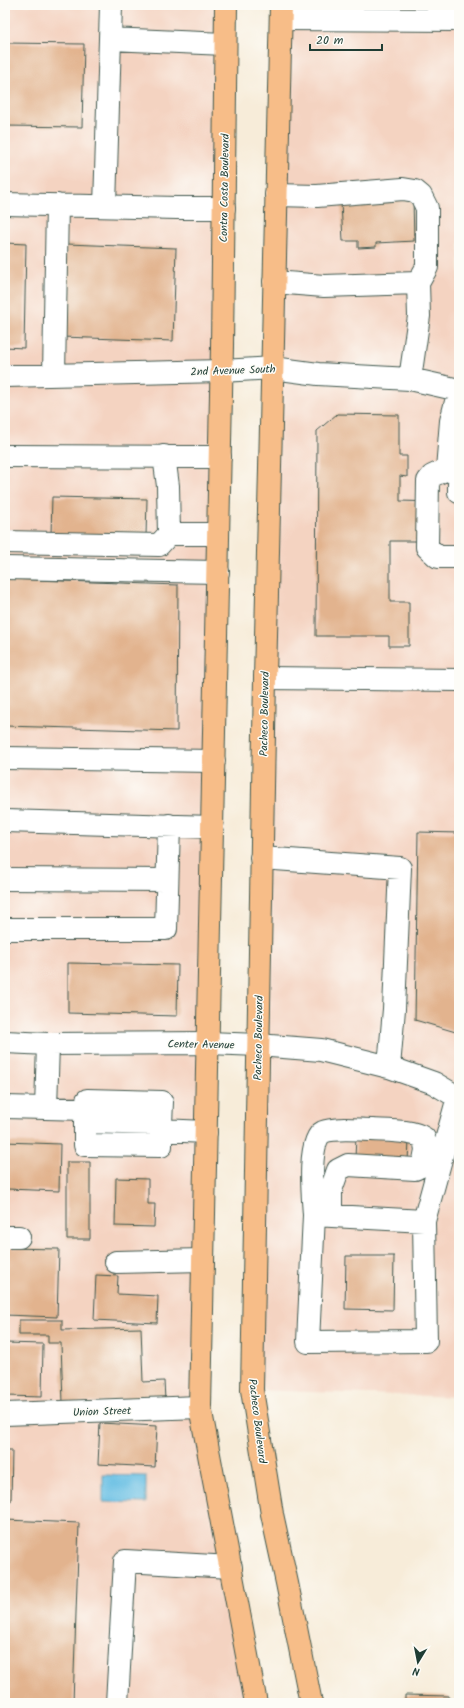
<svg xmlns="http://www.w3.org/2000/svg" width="464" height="1708" font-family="Kalam,sans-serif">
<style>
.built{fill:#f4d3c1}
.water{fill:#65bee3;stroke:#427e8c}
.building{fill:#e2b38e}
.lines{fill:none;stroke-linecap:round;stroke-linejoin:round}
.minor-casing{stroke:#3f574d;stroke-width:24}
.major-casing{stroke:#3f574d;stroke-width:24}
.minor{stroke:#fff;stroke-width:22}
.major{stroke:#f7bd88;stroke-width:22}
.labels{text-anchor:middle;stroke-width:3;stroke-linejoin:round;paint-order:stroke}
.street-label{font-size:11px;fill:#1f3d34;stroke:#fdfcf7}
</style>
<rect width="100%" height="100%" fill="#fdfcf7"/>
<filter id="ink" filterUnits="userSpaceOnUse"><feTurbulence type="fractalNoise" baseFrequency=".025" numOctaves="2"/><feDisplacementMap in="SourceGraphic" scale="8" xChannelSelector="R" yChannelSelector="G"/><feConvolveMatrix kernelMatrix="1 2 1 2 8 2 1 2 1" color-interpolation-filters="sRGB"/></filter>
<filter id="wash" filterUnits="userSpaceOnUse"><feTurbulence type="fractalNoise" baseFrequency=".012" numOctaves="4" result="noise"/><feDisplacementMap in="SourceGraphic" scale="16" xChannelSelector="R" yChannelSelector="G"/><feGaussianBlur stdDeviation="0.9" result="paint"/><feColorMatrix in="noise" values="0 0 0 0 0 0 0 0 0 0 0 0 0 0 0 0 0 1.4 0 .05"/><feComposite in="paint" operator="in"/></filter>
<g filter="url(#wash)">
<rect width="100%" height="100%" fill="#f7ecd9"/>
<path class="built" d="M5 5H226L200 1407 256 1703H5Z
M281 5H459V1397L252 1390Z"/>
<path class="water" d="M103 1475 146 1476V1503L103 1502Z"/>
<g id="blocks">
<path class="building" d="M5 43 84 44 82 127 5 126Z
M413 199 414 241 376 243V247L358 248V241H343L341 202Z
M5 243 26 244 24 348 5 347Z
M66 244 176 248 173 341 62 337Z
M337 414 399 415V456H407V477L400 476V501L437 502V541H390V602H409V646H389V636H316L317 431Z
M52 497 147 499 146 536 51 534Z
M5 579 178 585 177 731 5 726Z
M418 832 459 833V1033L415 1020Z
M68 963 178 965 177 1016 68 1013Z
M356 1137 409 1140 408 1161 355 1158Z
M5 1142 60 1144 59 1191 7 1189 6 1207H5Z
M67 1162H90V1239H67Z
M116 1178 148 1179V1204H155L154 1227 115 1226Z
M5 1248 59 1249 57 1317 5 1315Z
M346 1256H394L393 1310 345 1309Z
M96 1275 118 1276 117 1294 158 1296 157 1323 94 1320Z
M19 1320H62V1330L141 1328 143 1382 164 1381 165 1400 63 1403 61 1343H48V1335H19Z
M5 1343 43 1344 42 1397 7 1396 8 1380H5Z
M100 1423 157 1426 155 1467 98 1464Z
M5 1450H12L11 1501 5 1500Z
M5 1520 79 1523 73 1703H5Z
M405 1695 449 1696V1703H405Z"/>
</g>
</g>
<g filter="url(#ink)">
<use href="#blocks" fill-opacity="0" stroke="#3f574d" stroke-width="1"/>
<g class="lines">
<g class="minor-casing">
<path id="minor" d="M281 19 459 20
M110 39 225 44
M276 195 317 196 403 189 415 191 421 196 427 208V267L418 283
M5 204 177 208H224
M105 206 111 5
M274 282 324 286 418 283 419 316 410 379
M54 375 57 205
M5 376 222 371 273 368 318 374 410 379 459 390
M459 390 451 421 447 469 459 476V492
M5 456 220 457
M447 469 432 476 428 481 427 547 438 557H459
M169 534H218
M5 542 159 545 169 534 168 486 164 456
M5 568 218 572
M265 678 459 680
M5 758 214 761
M5 821 213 827
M261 858 400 868 394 1009 389 1067
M5 879 167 880
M5 929H166L169 825
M5 1042 48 1044 209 1043 258 1045 321 1050 389 1067 434 1083 459 1098
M5 1107 86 1109 85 1122 161 1124V1130L206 1132
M46 1108 48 1044
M86 1109 87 1100 162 1102 161 1124
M85 1122V1145L161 1146V1130
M314 1215C313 1199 307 1140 323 1132 335 1127 359 1130 372 1130 387 1131 412 1130 424 1138L426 1150 423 1165 415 1169 348 1165 338 1170 331 1190V1216
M424 1221 314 1215 308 1342 426 1341 424 1221 458 1097
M5 1237H19
M116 1262 203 1260
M5 1414 200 1407
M117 1703 125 1561 231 1567"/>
</g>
<g class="major-casing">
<path id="major" d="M226 5 222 346 200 1407 256 1703
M281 5 265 678 252 1390 272 1514 287 1583 311 1703"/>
</g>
<use href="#minor" class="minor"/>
<use href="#major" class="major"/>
</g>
</g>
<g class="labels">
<g class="street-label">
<text transform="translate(224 188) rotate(-89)" y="4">Contra Costa Boulevard</text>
<text transform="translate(233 370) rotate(-2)" y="4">2nd Avenue South</text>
<text transform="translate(264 714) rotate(-89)" y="4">Pacheco Boulevard</text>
<text transform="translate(258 1038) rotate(-89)" y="4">Pacheco Boulevard</text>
<text transform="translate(201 1044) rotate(1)" y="4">Center Avenue</text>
<text transform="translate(102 1411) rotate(-2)" y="4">Union Street</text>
<text transform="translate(258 1421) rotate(83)" y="4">Pacheco Boulevard</text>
</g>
</g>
<rect width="464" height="1708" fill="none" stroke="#fdfcf7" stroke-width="20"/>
<g transform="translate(418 1662) rotate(190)" stroke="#fdfcf7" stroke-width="3" paint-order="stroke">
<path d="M0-3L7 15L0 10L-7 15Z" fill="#1f3d34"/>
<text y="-6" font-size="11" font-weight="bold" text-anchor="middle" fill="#1f3d34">N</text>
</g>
<path d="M310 44v6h72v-6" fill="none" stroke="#1f3d34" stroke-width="2"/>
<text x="316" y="44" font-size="12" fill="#1f3d34" stroke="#fdfcf7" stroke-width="3" paint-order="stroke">20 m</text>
</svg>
